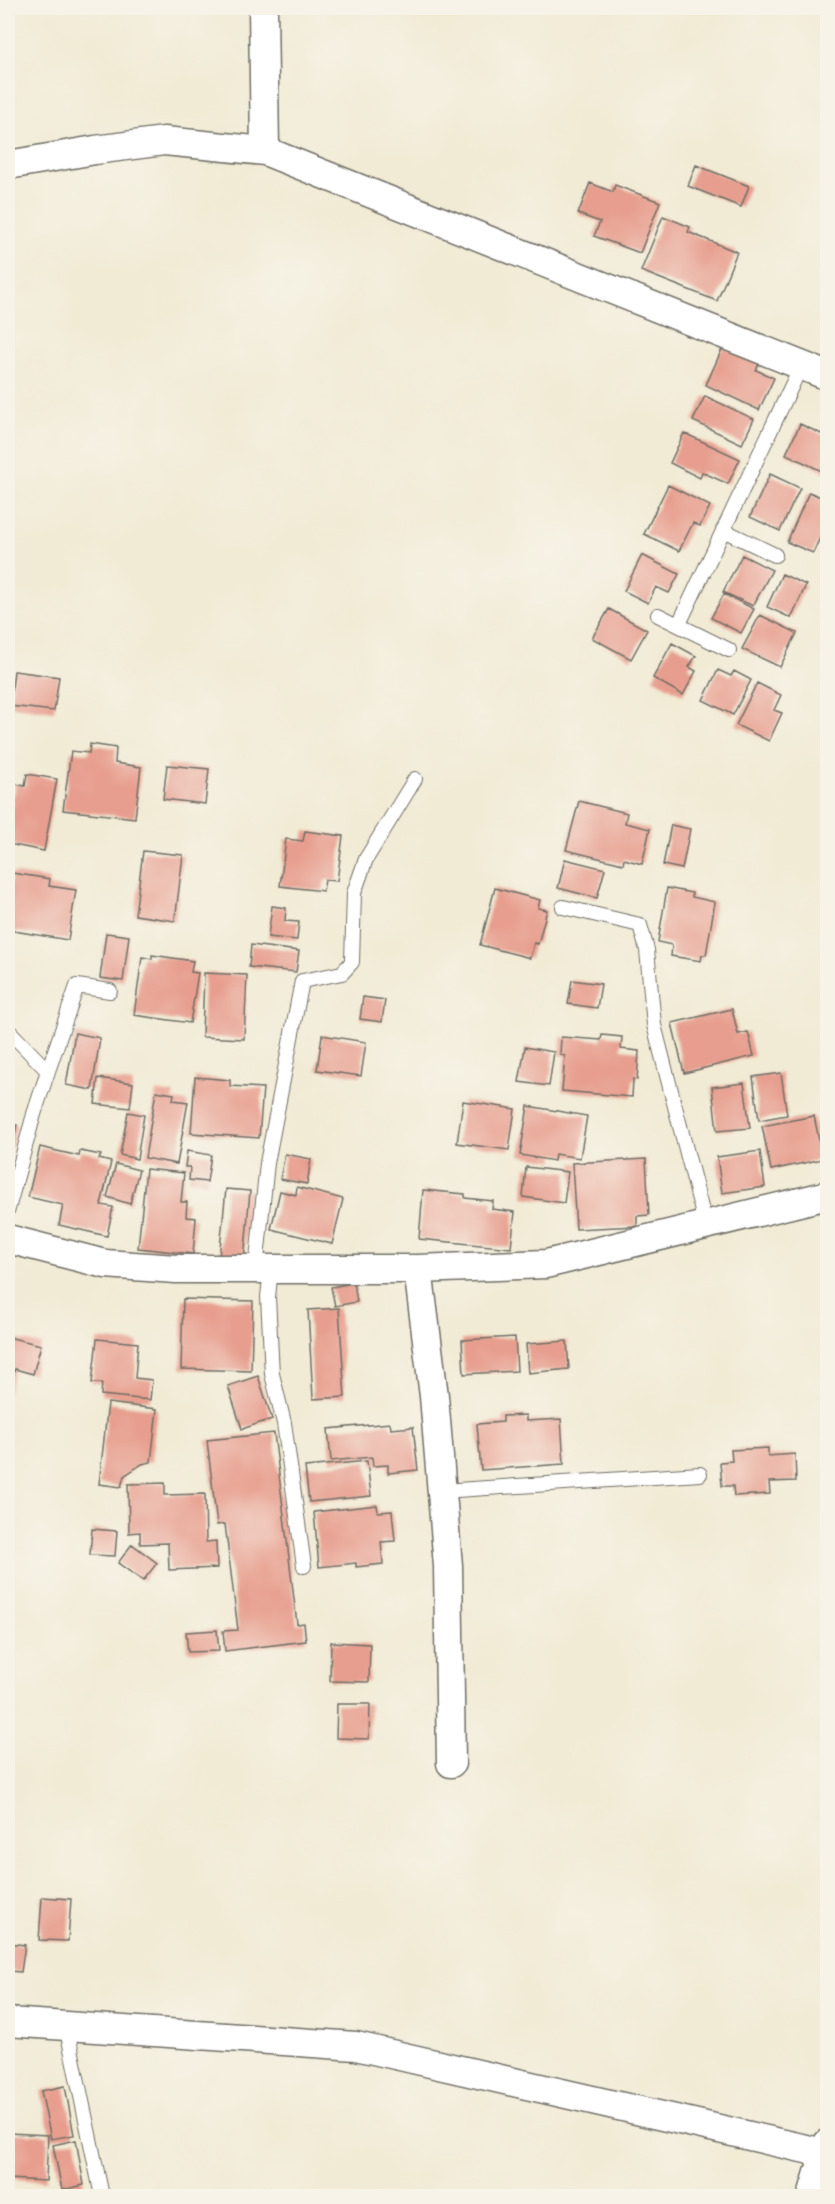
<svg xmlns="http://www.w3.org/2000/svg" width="835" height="2204" font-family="'EB Garamond',serif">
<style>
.building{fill:#e79e8e}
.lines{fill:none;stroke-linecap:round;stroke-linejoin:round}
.service-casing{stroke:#706e66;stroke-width:16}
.minor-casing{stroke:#706e66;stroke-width:31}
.service{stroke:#fff;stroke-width:14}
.minor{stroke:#fff;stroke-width:28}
</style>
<rect width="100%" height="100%" fill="#f7f3e8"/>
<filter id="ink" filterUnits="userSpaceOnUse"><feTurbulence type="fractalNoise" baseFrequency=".0167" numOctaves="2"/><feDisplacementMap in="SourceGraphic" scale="12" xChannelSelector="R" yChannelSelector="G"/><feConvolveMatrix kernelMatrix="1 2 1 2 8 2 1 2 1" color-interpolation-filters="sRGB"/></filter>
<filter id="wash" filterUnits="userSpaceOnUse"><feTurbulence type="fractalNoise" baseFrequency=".008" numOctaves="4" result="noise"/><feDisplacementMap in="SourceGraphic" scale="24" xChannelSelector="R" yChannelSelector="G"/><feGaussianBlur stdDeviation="1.35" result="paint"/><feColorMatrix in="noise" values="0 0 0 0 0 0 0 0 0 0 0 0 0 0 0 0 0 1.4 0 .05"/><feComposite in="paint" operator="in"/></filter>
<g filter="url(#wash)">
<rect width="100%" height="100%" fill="#f1ebd5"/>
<g id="blocks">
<path class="building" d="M696 165 749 186 741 207 688 186Z
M590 183 613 192 615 185 660 202 640 253 594 236 600 222 578 214Z
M663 216 690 227 688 232 737 252 717 301 641 271Z
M723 347 759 363 756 370 774 378 759 410 706 385Z
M705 396 754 419 742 444 693 421Z
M800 424 828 437V474L786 454Z
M684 433 740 459 728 484 702 472 700 478 670 463Z
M770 474 800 488 780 531 750 517Z
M668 485 710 506 700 526 693 523 679 551 644 534Z
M809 492 828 500 824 514 828 516V520L813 553 787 542Z
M642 555 679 574 669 593 656 587 648 603 624 591Z
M742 555 772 570 753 606 723 592Z
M782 574 806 585 791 618 767 607Z
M724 594 754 609 741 633 711 618Z
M609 609 647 630 631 659 592 638Z
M760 615 797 633 780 667 742 649Z
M672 643 696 656 689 667 696 671 683 695 653 678Z
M718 670 731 676 734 671 751 680 733 715 703 700Z
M14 671 59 677 54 711 10 706Z
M757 683 781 695 774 710 782 713 769 741 736 725Z
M90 744 116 748 115 763 141 767 135 818 63 810 71 751 89 753Z
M167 765 209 769 205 804 163 799Z
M27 774 57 779 44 851 8 844V829L15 784 25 786Z
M579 801 627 813 625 823 650 829 642 864 624 859 623 864 566 850Z
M671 825 690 829 682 869 663 865Z
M305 831 343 836 337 881 325 880 323 891 280 886 286 839 303 841Z
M143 851 183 855 175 921 135 915Z
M565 859 605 869 597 898 558 888Z
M12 873 50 879 49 886 76 890 68 940 8 930V901Z
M495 888 540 900 538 908 547 910 538 944 534 943 530 958 480 945Z
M667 888 692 893V897L715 902 706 955H702L701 961 671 956 672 945 658 942Z
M272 906 286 908 285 921 299 922 297 940 268 937Z
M106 933 129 936 123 981 100 978Z
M251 945 299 951 296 972 249 967Z
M152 955 193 961 191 972 198 973 190 1023 134 1015 142 957 152 959Z
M204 973 247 975 244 1039 202 1037Z
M572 980 601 984 597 1008 568 1004Z
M363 997 385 1000 382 1022 360 1019Z
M732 1009 738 1034 748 1032 754 1056 684 1073 672 1023Z
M75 1033 100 1038 92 1090 66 1085Z
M322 1035 366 1042 361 1076 317 1070Z
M602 1035 622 1037 621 1049 639 1051 637 1080 633 1079 632 1097 562 1091 565 1056 560 1055 561 1037 601 1040Z
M525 1047 554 1052 549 1086 519 1082Z
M781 1073 787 1115 759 1120 753 1077Z
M195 1077 230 1080V1086L263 1088 259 1138 191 1133Z
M98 1078 133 1083 130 1108 95 1104Z
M744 1083 750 1128 717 1131 712 1087Z
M156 1091 174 1094 173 1100 188 1102 177 1164 145 1158Z
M463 1101 515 1109 509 1150 457 1143Z
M528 1106 587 1116 580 1158 555 1154 554 1161 520 1155Z
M128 1112 144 1115 137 1159 120 1155Z
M814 1116 823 1159 771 1170 762 1126Z
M8 1123 17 1125 11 1149H8Z
M40 1147 79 1156 80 1151 101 1155 99 1159 111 1162 101 1205 113 1207 107 1236 59 1225 63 1205 28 1197Z
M187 1151 211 1155 207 1182 189 1180 190 1167H185Z
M760 1151 765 1187 722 1193 717 1157Z
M285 1154 311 1159 307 1184 280 1179Z
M646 1159 649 1215 637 1216V1226L576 1229 572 1163Z
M116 1164 139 1170 130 1204 107 1197Z
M526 1167 568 1172 564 1203 523 1197Z
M146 1169 184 1173 181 1202H187L186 1217 196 1218 193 1254 138 1248Z
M297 1187 343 1199 332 1244 271 1229 280 1191 296 1195Z
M226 1189 250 1191 244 1261 219 1258Z
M423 1190 465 1194V1198L493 1201 492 1209 515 1212 511 1248 419 1239Z
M354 1283 357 1302 335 1306 331 1287Z
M183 1299 253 1301 251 1371 181 1369Z
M339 1308 345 1397 313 1399 308 1310Z
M8 1337 41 1345 33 1374 15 1369 8 1395Z
M515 1337 517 1371 464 1374 462 1340Z
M97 1339 138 1343 135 1378 152 1380 150 1400 101 1395 102 1383H92Z
M567 1341 569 1369 528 1373 526 1344Z
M258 1376 272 1419 242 1429 228 1386Z
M108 1403 157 1409 151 1462 142 1464 124 1476 121 1487 99 1484Z
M526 1415V1421L561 1419 564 1464 481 1470 477 1424 503 1422V1416Z
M390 1423 391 1429 413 1427 418 1470 388 1473V1465L373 1466 372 1457 331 1461 328 1429Z
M274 1433 297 1624 304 1623 306 1641 225 1651 223 1631 238 1630 225 1524 217 1525 207 1440Z
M768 1448V1456L795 1454 796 1481 769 1482 770 1494 734 1496 733 1486H722L720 1462 732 1461 731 1450Z
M367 1461 371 1496 309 1502 305 1467Z
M165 1483V1495L205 1494 206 1542 216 1541 217 1568 169 1570 168 1543 140 1544V1532L129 1533 128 1484Z
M377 1505 378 1512 392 1511 395 1541 381 1542 383 1564 356 1567V1563L319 1567 314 1512Z
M92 1529 117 1531 115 1556 90 1555Z
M132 1544 157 1563 143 1581 118 1563Z
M217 1630 219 1651 188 1652 186 1632Z
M331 1642 370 1644 369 1682 330 1681Z
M337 1704H370L369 1739 336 1738Z
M42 1897 71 1899 68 1941 39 1940Z
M8 1943 25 1945 21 1972 8 1971Z
M65 2086 74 2135 51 2139 41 2091Z
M8 2133 48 2135 46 2181 8 2179Z
M76 2140 84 2185 62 2190 53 2145Z"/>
</g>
</g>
<g filter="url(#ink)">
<use href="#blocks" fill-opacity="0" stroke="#706e66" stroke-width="1.5"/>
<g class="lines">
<g class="service-casing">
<path id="service" d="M723 530 775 555
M658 615 729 650
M679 624 801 366
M563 907 640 925 647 950 654 1025 705 1223
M8 1030 48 1071 34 1114 8 1209
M48 1071 77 986 110 991
M256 1269 267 1163 302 981 342 973 352 962 354 893 366 859 415 779
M271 1269 268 1297 272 1374 284 1423 304 1566
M442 1491 700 1474
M66 2025 102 2196"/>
</g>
<g class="minor-casing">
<path id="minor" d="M263 8 265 151
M8 165 95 150 164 141 265 151 828 376
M8 1239 105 1264 176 1269H418L546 1264 828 1195
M418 1269 434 1396 448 1566 451 1763
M8 2022 356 2046 828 2154
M812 2196 828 2143"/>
</g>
<use href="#service" class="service"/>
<use href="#minor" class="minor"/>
</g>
</g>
<rect width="835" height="2204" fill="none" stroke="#f7f3e8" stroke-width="30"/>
</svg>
